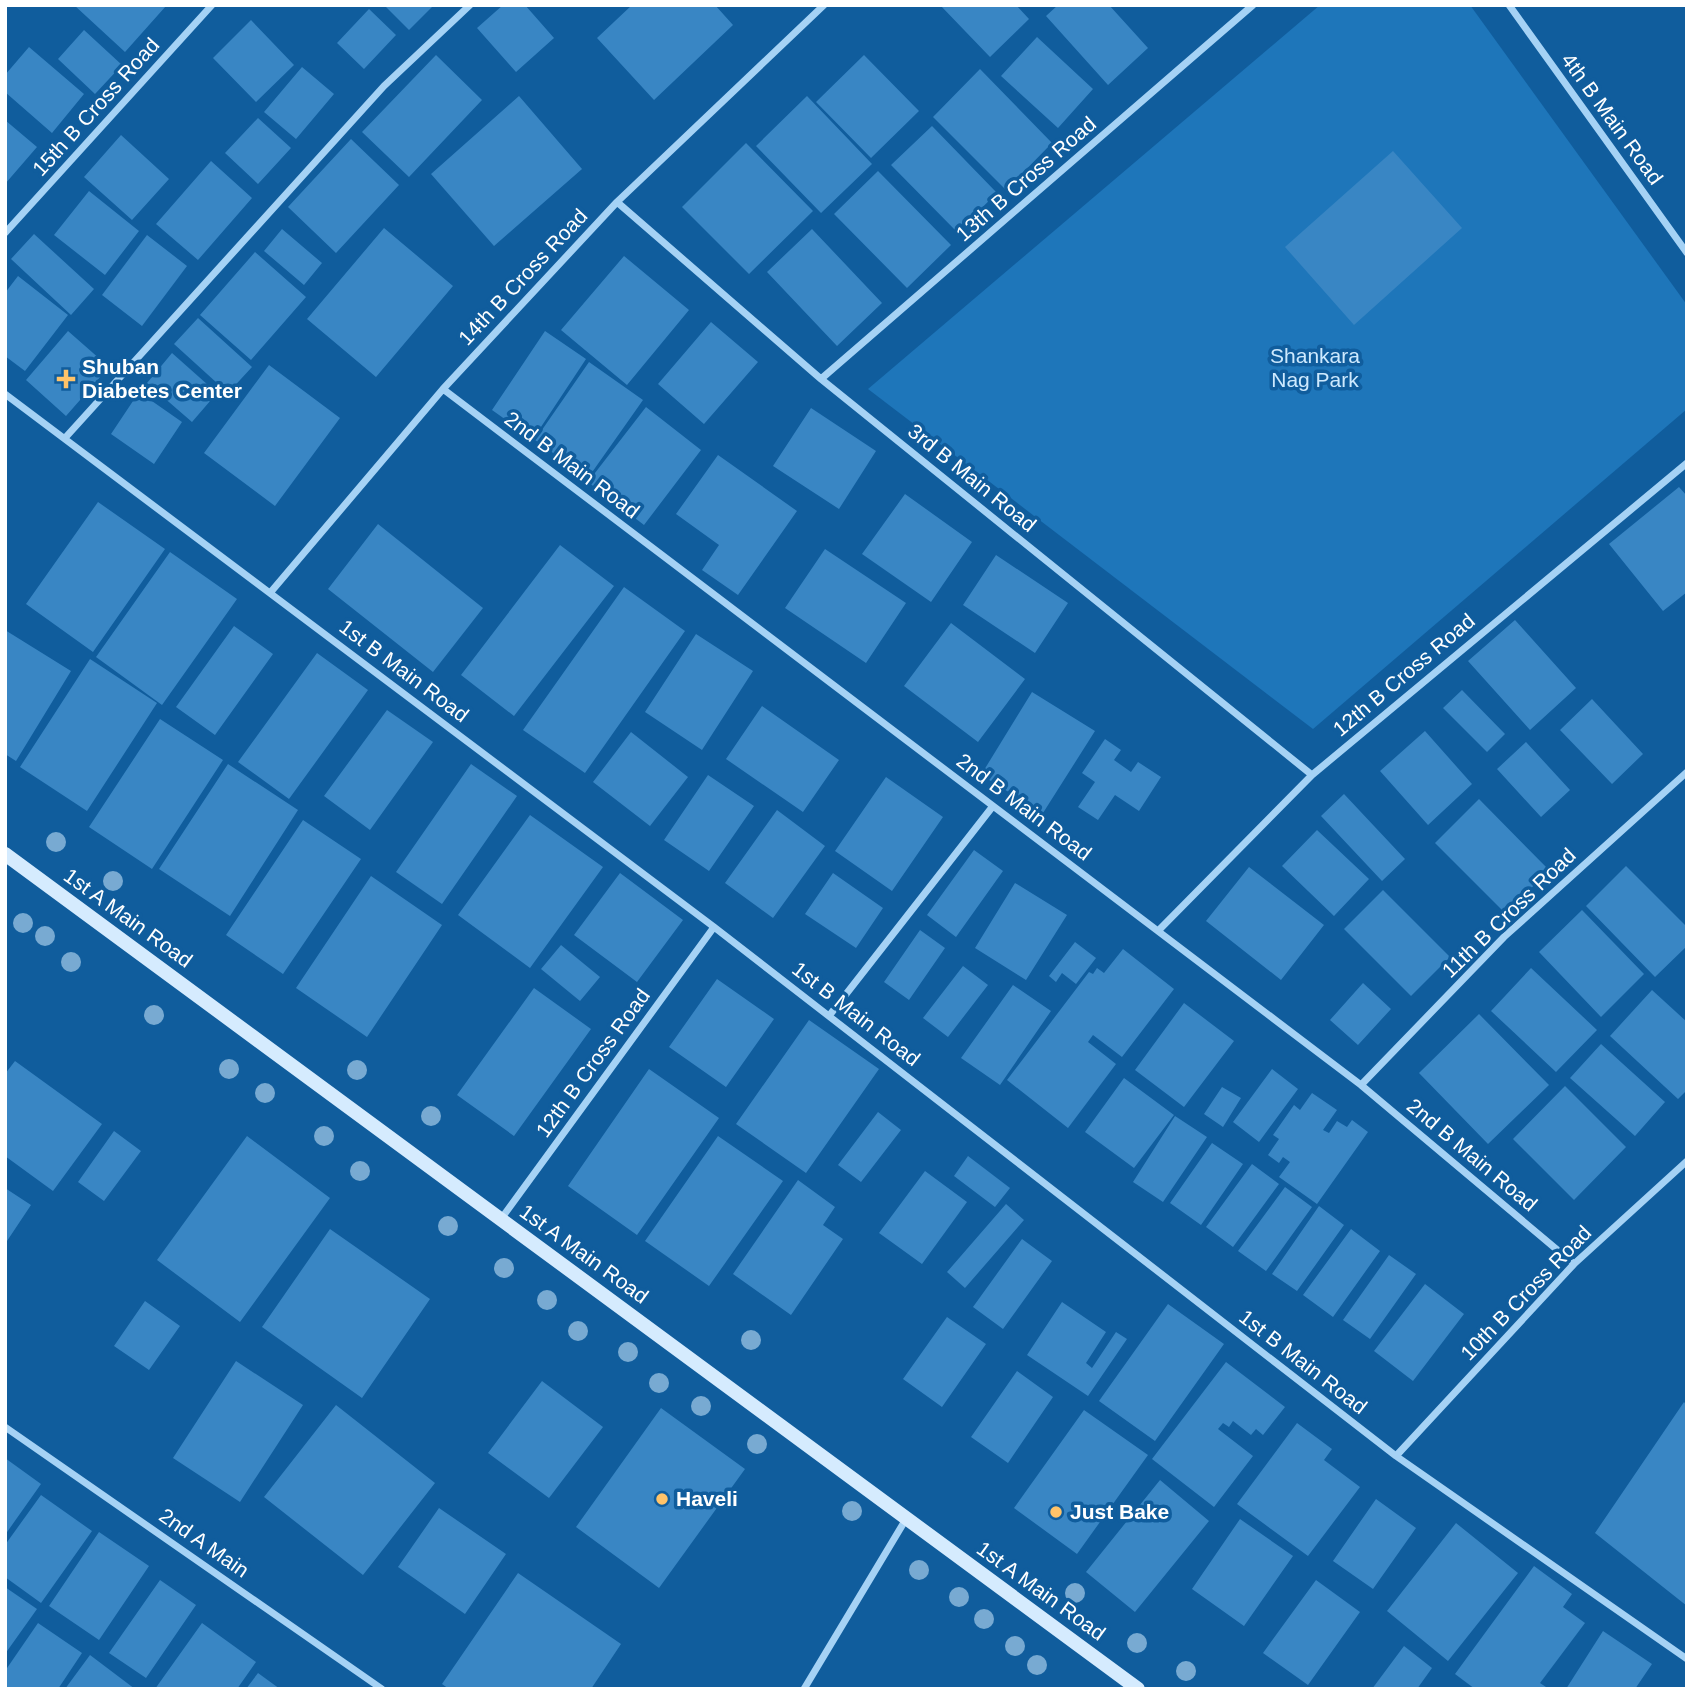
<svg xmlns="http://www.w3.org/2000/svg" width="1692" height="1694" font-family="Helvetica,sans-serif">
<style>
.green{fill:#1e76ba}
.building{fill:#3986c4}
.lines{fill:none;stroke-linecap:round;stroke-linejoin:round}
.street{stroke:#a5d2f5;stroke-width:7}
.secondary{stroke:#d5ebfe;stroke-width:14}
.tree{fill:#78aad2}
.poi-dot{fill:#ffc369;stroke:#105d9d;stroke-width:2.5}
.labels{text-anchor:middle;stroke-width:7;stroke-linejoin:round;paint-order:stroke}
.street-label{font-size:21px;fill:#fff;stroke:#105d9d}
.park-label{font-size:21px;fill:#cde9fe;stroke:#105d9d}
.poi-label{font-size:21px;font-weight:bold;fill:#fff;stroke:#105d9d;text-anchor:start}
</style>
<rect width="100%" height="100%" fill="#105d9d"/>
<path class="green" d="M1320 5H1470L1687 305V409L1313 729 868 389Z"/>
<path class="building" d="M74 5H165L166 6 125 52Z
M384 5H434L409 30Z
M503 5H525L554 38 516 72 477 28Z
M632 5H715L733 25 654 100 597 38Z
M940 5H1016L1029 19 990 57Z
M1058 5H1109L1148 48 1108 85 1046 16Z
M369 9 396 35 364 69 337 43Z
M251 20 294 65 256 102 213 58Z
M84 30 122 65 95 94 58 59Z
M1037 37 1093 89 1058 128 1001 76Z
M29 47 84 94 52 133 5 92V75Z
M436 55 482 100 409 177 362 132Z
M864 55 919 111 871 158 816 102Z
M302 67 334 94 296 139 264 112Z
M980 69 1052 143 1006 190 933 117Z
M519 96 582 169 494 246 431 174Z
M807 96 872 164 821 213 756 146Z
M258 118 291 148 258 184 225 153Z
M5 120 37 147 5 184Z
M932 126 997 193 957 232 891 165Z
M121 135 169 179 132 220 84 177Z
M351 139 399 185 336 253 288 207Z
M746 143 813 211 749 274 682 207Z
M1393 151 1462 228 1354 325 1285 247Z
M211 161 252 198 198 260 156 224Z
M878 171 951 245 907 288 834 214Z
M89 191 139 231 105 275 54 235Z
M384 228 453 286 376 377 307 319Z
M282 229 322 263 304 285 264 251Z
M812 229 882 303 837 346 767 272Z
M34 234 94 289 71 315 11 259Z
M147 235 187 266 142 326 102 295Z
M255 252 306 297 251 360 200 315Z
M624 256 689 310 627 385 561 330Z
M18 276 68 315 25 371 5 356V293Z
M198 318 252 367 228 393 174 344Z
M711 322 758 362 704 424 658 384Z
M68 331 109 367 66 416 26 380Z
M545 331 586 359 533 439 492 410Z
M172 353 217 393 192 422 147 383Z
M589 362 643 400 588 478 535 440Z
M269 365 340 418 275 506 204 453Z
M139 392 182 422 154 464 111 434Z
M646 407 701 450 644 525 588 482Z
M811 408 876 451 839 509 773 466Z
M718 455 797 511 738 595 702 570 719 545 676 514Z
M1679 487 1687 496V592L1663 611 1609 544Z
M905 494 972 542 931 602 862 554Z
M98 502 165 549 93 652 26 604Z
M378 524 483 608 433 672 328 589Z
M560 545 614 586 514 716 461 675Z
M825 549 906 603 866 663 785 608Z
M170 552 237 599 162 705 96 657Z
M996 555 1068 603 1035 653 963 605Z
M624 587 685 631 585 773 523 730Z
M1515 620 1576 688 1530 730 1468 661Z
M951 623 1025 679 978 742 904 686Z
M234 626 273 654 215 735 176 707Z
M5 630 71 671 16 761 5 754Z
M696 634 753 671 702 750 645 712Z
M317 653 368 690 289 799 238 762Z
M90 659 157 703 87 811 20 767Z
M1462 690 1505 734 1487 752 1443 708Z
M1032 692 1095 731 1043 813 981 775Z
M1592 699 1643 754 1612 784 1560 730Z
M762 706 839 760 803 812 726 759Z
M387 710 433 742 370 830 324 796Z
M160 719 223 760 152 869 89 827Z
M1425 731 1472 784 1428 825 1380 771Z
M631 732 688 777 650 826 593 782Z
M1105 739 1121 750 1114 760 1131 772 1138 762 1161 777 1139 811 1115 795 1098 820 1078 807 1095 782 1082 773Z
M1526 742 1570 790 1541 817 1497 769Z
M228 764 298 810 230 916 159 869Z
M471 764 517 796 442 904 396 872Z
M708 775 754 806 709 871 664 840Z
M886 777 943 817 892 891 835 851Z
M1344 794 1405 859 1382 881 1321 816Z
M1479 799 1549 870 1506 914 1435 843Z
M777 810 825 846 773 918 725 883Z
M530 815 603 867 530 968 458 915Z
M303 820 361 859 283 974 226 935Z
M1317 830 1369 879 1334 916 1282 866Z
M974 850 1003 871 956 937 927 915Z
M1626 866 1687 927V946L1655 977 1586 906Z
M1249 867 1324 925 1281 980 1206 921Z
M620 873 683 920 637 982 574 935Z
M833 873 883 908 856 948 805 914Z
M371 876 442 925 367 1037 296 988Z
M1015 883 1067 915 1026 980 975 948Z
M1383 890 1450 957 1411 996 1344 929Z
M1582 910 1644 974 1601 1017 1539 952Z
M920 930 945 948 909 1000 884 982Z
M1075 942 1096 958 1076 984 1062 973 1056 982 1049 976Z
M561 945 600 977 580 1001 541 969Z
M1123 949 1174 989 1122 1057 1093 1035 1088 1042 1116 1064 1068 1128 1007 1080 1089 972 1093 974 1097 968 1104 973Z
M963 966 988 985 948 1037 923 1018Z
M1531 968 1597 1030 1556 1072 1491 1011Z
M717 979 774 1019 726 1087 669 1047Z
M1363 983 1391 1009 1358 1045 1330 1020Z
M1013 985 1051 1011 1000 1085 961 1058Z
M534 988 591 1029 514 1136 457 1095Z
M1652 990 1687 1022V1090L1678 1099 1610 1036Z
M1184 1003 1234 1041 1184 1107 1135 1070Z
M1479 1014 1549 1085 1488 1144 1419 1073Z
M809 1020 879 1069 806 1173 736 1124Z
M1601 1044 1665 1102 1635 1136 1570 1078Z
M15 1061 102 1124 53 1191 5 1156V1074Z
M649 1069 719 1118 637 1235 568 1186Z
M1272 1069 1298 1089 1259 1142 1233 1122Z
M1124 1078 1174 1115 1134 1168 1085 1132Z
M1565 1086 1626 1147 1574 1200 1513 1139Z
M1222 1087 1241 1098 1223 1127 1204 1114Z
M1312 1093 1337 1110 1323 1130 1329 1133 1337 1121 1347 1127 1352 1120 1368 1132 1317 1204 1279 1177 1290 1162 1283 1157 1279 1163 1268 1155 1279 1139 1273 1135 1294 1105 1300 1110Z
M878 1112 901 1130 861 1182 838 1165Z
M1175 1116 1207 1137 1163 1202 1133 1182Z
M114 1131 141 1151 104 1201 78 1182Z
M247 1136 330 1198 240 1322 157 1260Z
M718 1136 783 1181 709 1286 645 1241Z
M1212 1143 1243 1164 1201 1225 1170 1203Z
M968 1156 1010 1188 995 1207 954 1176Z
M1252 1164 1279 1184 1233 1247 1206 1227Z
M925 1171 967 1202 922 1264 879 1233Z
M798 1180 835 1207 823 1225 843 1239 791 1315 733 1274Z
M1285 1187 1312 1207 1266 1271 1238 1251Z
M5 1188 31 1205 5 1244Z
M1006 1204 1024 1220 965 1288 947 1272Z
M1319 1206 1344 1225 1297 1291 1272 1274Z
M330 1229 430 1299 362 1398 262 1327Z
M1351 1229 1380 1251 1333 1317 1303 1295Z
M1022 1239 1052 1261 1003 1329 973 1307Z
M1389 1255 1416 1274 1370 1339 1343 1320Z
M1425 1284 1464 1314 1413 1381 1374 1351Z
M145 1301 180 1326 149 1370 114 1346Z
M1062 1302 1106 1332 1086 1363 1092 1368 1116 1332 1127 1339 1088 1396 1027 1355Z
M1168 1304 1224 1344 1155 1441 1099 1401Z
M947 1317 986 1344 942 1407 903 1379Z
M236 1361 303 1405 240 1502 173 1458Z
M1226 1362 1285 1407 1263 1435 1256 1429 1251 1435 1233 1421 1229 1427 1223 1423 1218 1429 1253 1456 1214 1507 1152 1459Z
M1017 1371 1053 1397 1008 1463 971 1437Z
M542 1381 603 1427 549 1498 488 1453Z
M1684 1402 1687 1406V1606L1595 1533Z
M336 1405 435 1483 363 1575 264 1497Z
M661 1408 745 1469 659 1588 576 1527Z
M1084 1410 1148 1455 1077 1554 1014 1508Z
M1297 1423 1332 1449 1324 1460 1360 1487 1308 1556 1237 1504Z
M5 1458 41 1484 5 1535Z
M1160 1480 1209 1521 1135 1612 1086 1572Z
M41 1495 92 1531 41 1603 5 1577V1545Z
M1376 1499 1416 1528 1373 1589 1333 1561Z
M439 1508 506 1554 465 1614 398 1567Z
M1240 1519 1293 1556 1244 1626 1192 1589Z
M1456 1523 1518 1573 1448 1661 1387 1611Z
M99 1532 149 1566 99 1640 49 1606Z
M1534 1566 1572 1594 1563 1607 1585 1623 1540 1683 1549 1689H1475L1455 1674Z
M518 1573 621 1644 591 1689H449L442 1684Z
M160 1580 196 1605 146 1678 109 1653Z
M1316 1580 1360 1612 1308 1685 1263 1653Z
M5 1587 37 1609 5 1654Z
M38 1623 82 1653 58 1689H5V1671Z
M202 1623 256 1662 237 1689H155Z
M1603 1631 1652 1664 1635 1689H1566Z
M1404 1646 1432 1668 1417 1689H1372Z
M90 1655 135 1689H65Z
M258 1673 280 1689H246Z"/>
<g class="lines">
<path class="street" d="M1509 5 1687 253
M617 202 821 379 1312 775
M5 233 212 5
M821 379 1253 5
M443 389 1361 1085 1574 1264
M5 394 714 927 1396 1456 1687 1659
M65 438 384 86 470 5
M270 593 443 389 617 202 824 5
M1158 931 1312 775 1687 463
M829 1016 993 806
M1361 1085 1504 937 1687 772
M501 1219 714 927
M5 1427 382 1689
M1396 1456 1574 1264 1687 1161
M804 1689 906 1519"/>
<path class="secondary" d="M5 854 1138 1689"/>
</g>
<g class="tree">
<circle cx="56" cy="842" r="10"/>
<circle cx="113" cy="881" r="10"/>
<circle cx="23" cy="923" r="10"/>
<circle cx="45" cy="936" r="10"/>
<circle cx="71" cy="962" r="10"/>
<circle cx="154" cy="1015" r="10"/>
<circle cx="229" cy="1069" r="10"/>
<circle cx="357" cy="1070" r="10"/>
<circle cx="265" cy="1093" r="10"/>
<circle cx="431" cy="1116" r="10"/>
<circle cx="324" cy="1136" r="10"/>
<circle cx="360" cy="1171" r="10"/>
<circle cx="448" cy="1226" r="10"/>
<circle cx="504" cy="1268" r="10"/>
<circle cx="547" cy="1300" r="10"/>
<circle cx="578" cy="1331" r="10"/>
<circle cx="751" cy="1340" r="10"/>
<circle cx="628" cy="1352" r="10"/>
<circle cx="659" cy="1383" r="10"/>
<circle cx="701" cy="1406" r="10"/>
<circle cx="757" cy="1444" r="10"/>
<circle cx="852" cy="1511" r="10"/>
<circle cx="919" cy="1570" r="10"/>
<circle cx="1075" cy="1593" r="10"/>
<circle cx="959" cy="1597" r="10"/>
<circle cx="984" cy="1619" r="10"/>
<circle cx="1137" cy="1643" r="10"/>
<circle cx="1015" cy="1646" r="10"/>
<circle cx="1037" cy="1665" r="10"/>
<circle cx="1186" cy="1671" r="10"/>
</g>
<g class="poi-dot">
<path d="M62.5 368.5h7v7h7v7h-7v7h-7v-7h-7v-7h7z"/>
<circle cx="662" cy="1499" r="7"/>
<circle cx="1056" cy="1512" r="7"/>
</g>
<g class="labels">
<g class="street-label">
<text transform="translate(96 107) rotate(-48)" y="7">15th B Cross Road</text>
<text transform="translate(1612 119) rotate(54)" y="7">4th B Main Road</text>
<text transform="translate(1026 179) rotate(-41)" y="7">13th B Cross Road</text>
<text transform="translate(523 277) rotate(-47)" y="7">14th B Cross Road</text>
<text transform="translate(572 465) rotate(37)" y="7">2nd B Main Road</text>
<text transform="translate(972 478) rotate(39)" y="7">3rd B Main Road</text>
<text transform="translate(404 671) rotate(37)" y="7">1st B Main Road</text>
<text transform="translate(1404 675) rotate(-40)" y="7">12th B Cross Road</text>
<text transform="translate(1024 807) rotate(37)" y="7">2nd B Main Road</text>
<text transform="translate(1509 913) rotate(-44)" y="7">11th B Cross Road</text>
<text transform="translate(128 918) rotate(36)" y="7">1st A Main Road</text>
<text transform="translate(856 1014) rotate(38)" y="7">1st B Main Road</text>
<text transform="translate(593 1063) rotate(-54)" y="7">12th B Cross Road</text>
<text transform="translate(1472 1155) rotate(40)" y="7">2nd B Main Road</text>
<text transform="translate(584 1254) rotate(36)" y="7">1st A Main Road</text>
<text transform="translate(1526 1293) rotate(-46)" y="7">10th B Cross Road</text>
<text transform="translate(1303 1362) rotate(38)" y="7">1st B Main Road</text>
<text transform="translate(204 1543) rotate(35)" y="7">2nd A Main</text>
<text transform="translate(1041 1591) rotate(36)" y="7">1st A Main Road</text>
</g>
<g class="park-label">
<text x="1315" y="363">Shankara<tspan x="1315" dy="24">Nag Park</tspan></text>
</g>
<g class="poi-label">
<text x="82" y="374">Shuban<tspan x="82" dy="24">Diabetes Center</tspan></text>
<text x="676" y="1506">Haveli</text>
<text x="1070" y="1519">Just Bake</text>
</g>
</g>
<rect width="1692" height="1694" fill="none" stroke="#ffffff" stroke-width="14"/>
</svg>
